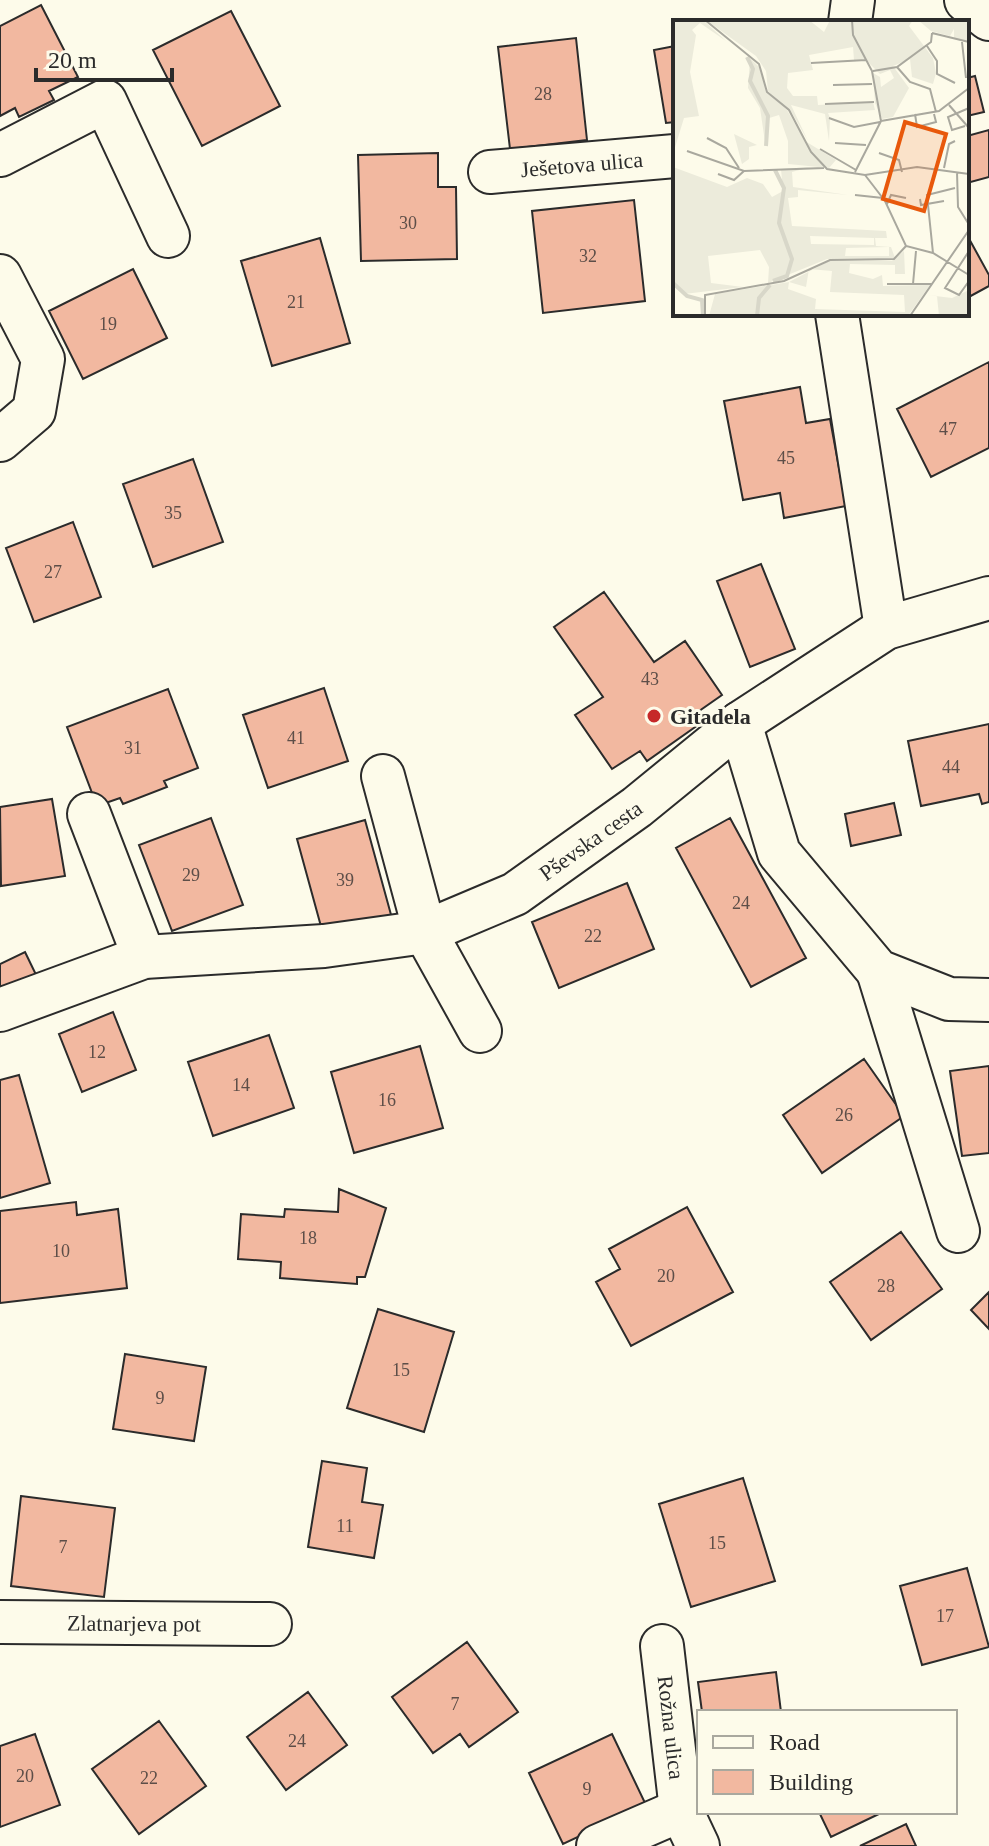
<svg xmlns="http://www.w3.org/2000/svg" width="989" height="1846" font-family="'Times New Roman',serif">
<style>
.building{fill:#f2b8a0;stroke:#2b2b2b;stroke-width:2}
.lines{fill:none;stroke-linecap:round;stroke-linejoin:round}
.street-casing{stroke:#2b2b2b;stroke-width:46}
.secondary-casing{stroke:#2b2b2b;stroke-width:48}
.street{stroke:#fdfbea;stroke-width:42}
.secondary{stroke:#fdfbea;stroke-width:44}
.poi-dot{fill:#c62828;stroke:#fdfbea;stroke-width:3}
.labels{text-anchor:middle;stroke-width:6;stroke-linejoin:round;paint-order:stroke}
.number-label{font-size:18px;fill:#5d4e48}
.street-label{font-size:22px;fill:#2b2b2b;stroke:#fdfbea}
.poi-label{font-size:22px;font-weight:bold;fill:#2b2b2b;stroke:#fdfbea;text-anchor:start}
.inset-river{fill:none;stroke:#d8d7c9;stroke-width:4}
.inset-road{fill:none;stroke:#a9a89e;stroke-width:2}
.view{fill:#e8590c;fill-opacity:0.15;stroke:#e8590c;stroke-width:4}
.inset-edge{fill:none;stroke:#2b2b2b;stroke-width:4}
</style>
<rect width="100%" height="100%" fill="#fdfbea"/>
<path class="building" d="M41 5 78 77 49 91 54 100 19 117 15 108 0 116V26Z
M231 11 280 106 202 146 153 50Z
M576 38 587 140 510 149 498 47Z
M675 46V122L666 123 654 50Z
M975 76 984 112 967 116V78Z
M989 130V177L967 183V136Z
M438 153V187H456L457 259 361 261 358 155Z
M634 200 645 301 543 313 532 211Z
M967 235 989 275V286L967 298Z
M320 238 350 343 272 366 241 261Z
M133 269 167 338 83 379 49 311Z
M989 362V448L931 477 897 409Z
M800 387 806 423 830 419 846 506 784 518 780 493 743 500 724 401Z
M193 459 223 542 153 567 123 484Z
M73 522 101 597 34 622 6 548Z
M761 564 795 649 750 667 717 581Z
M604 592 654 662 685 641 722 695 692 716 698 725 647 761 640 751 612 769 575 715 603 697 554 627Z
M324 688 348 761 268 788 243 715Z
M168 689 198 768 164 781 167 787 123 804 120 798 97 806 67 727Z
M989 724V802L982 804 979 794 921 806 908 741Z
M52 799 65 876 1 886 0 807Z
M894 803 901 835 851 846 845 814Z
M211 818 243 905 172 931 139 845Z
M730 818 806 958 751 987 676 848Z
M365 820 393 922 325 941 297 839Z
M627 883 654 949 559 988 532 922Z
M25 952 40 983 0 999V964Z
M113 1012 136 1070 82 1092 59 1034Z
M269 1035 294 1108 213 1136 188 1062Z
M420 1046 443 1128 354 1153 331 1072Z
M864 1059 904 1116 822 1173 783 1115Z
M989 1066V1153L962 1156 950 1071Z
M19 1075 50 1183 0 1198V1080Z
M339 1189 386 1208 365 1277H357V1284L280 1278 281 1262 238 1259 241 1214 284 1217 285 1209 338 1212Z
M76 1202 77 1215 118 1209 127 1288 0 1303V1211Z
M687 1207 733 1292 631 1346 596 1282 620 1269 609 1249Z
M901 1232 942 1289 871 1340 830 1282Z
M989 1292V1329L971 1310Z
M378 1309 454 1332 424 1432 347 1408Z
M125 1354 206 1367 194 1441 113 1429Z
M322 1461 367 1468 362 1502 383 1505 374 1558 308 1547Z
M743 1478 775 1581 691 1607 659 1504Z
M21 1496 115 1508 104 1597 11 1586Z
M967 1568 989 1647 922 1665 900 1586Z
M467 1642 518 1712 469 1747 460 1734 433 1753 392 1697Z
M776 1672 781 1712H702L698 1682Z
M308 1692 347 1745 286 1790 247 1737Z
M159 1721 206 1786 139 1834 92 1769Z
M35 1734 60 1805 0 1827V1746Z
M612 1734 646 1805 563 1844 529 1773Z
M819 1812H883L831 1837Z
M906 1824 916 1846H860Z"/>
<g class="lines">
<g class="street-casing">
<g id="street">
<path d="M850 22 853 0"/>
<path d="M0 155 105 101 168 236"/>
<path id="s1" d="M490 172 675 156"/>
<path d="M0 276 43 359 34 411 0 440"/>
<path d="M837 314 886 628"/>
<path d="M740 723 779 853 878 971 949 999 989 1000"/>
<path d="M383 776 425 932 480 1031"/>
<path d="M89 814 144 957"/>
<path d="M878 971 958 1231"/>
<path id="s2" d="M0 1010 144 957 324 946 425 932 515 894 637 807 740 723 886 628 989 598"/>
<path id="s3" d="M0 1622 270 1624"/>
<path id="s4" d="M662 1646 681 1810"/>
<path d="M598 1846 681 1810 698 1846"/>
</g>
</g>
<g class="secondary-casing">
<path id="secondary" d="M967 0 989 18"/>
</g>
<use href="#street" class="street"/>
<use href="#secondary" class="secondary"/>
</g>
<circle class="poi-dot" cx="654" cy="716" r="8"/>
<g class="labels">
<g class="number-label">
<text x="543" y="100">28</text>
<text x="408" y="229">30</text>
<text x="588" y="262">32</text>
<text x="296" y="308">21</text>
<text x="108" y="330">19</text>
<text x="948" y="435">47</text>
<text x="786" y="464">45</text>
<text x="173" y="519">35</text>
<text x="53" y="578">27</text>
<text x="650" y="685">43</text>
<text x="296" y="744">41</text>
<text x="133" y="754">31</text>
<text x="951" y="773">44</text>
<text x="191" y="881">29</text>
<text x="345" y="886">39</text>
<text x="741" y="909">24</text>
<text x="593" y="942">22</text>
<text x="97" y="1058">12</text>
<text x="241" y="1091">14</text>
<text x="387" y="1106">16</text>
<text x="844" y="1121">26</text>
<text x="308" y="1244">18</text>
<text x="61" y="1257">10</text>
<text x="666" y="1282">20</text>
<text x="886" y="1292">28</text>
<text x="401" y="1376">15</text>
<text x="160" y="1404">9</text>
<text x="345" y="1532">11</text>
<text x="717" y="1549">15</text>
<text x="63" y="1553">7</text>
<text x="945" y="1622">17</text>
<text x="455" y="1710">7</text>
<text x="297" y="1747">24</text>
<text x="25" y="1782">20</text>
<text x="149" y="1784">22</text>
<text x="587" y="1795">9</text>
</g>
<g class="street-label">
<text dy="8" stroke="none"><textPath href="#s1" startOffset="92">Ješetova ulica</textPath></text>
<text dy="8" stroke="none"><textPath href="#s2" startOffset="626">Pševska cesta</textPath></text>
<text dy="8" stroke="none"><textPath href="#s3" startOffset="134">Zlatnarjeva pot</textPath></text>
<text dy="8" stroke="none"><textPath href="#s4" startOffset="82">Rožna ulica</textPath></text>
</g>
<g class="poi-label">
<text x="670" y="724">Gitadela</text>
</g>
</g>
<g transform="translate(673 20)">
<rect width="296" height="296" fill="#fdfbea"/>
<path d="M0 0H30L53 21 27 3 19 10 23 15 17 52 26 96 11 98 0 134ZM33 0H136L151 12 157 0H240L236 6 260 38 263 53 260 64 239 57 237 39 220 46 236 68 220 97 209 99 202 83 200 53 207 57 208 67 221 58 217 50 207 54 192 39 181 40 180 27 136 35 140 50 115 53 114 68 120 76H144L145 85 200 82 202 90 155 93 157 98 156 121 152 94 118 85 135 121 119 93 95 71 93 51 83 36ZM245 0H296V21L281 19V9L277 16 258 11ZM77 38 86 47 94 72 114 90 132 121 163 140 156 148 115 144V121L106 95 93 99 94 122H92L87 88 75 68ZM61 114 84 125 76 127V139L69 144ZM0 147 54 167 74 158 90 164 99 177 110 171 108 149 138 147 119 152 120 167 175 175 125 170V177L115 178 119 206 213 211 214 218H202L203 226 218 227 222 238 154 239 95 263 96 247 87 230 35 236 38 263 70 267 11 274 0 263ZM137 216 201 218V225L138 224ZM216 227V236H172L173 228ZM231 231 232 254H222V245L177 244 176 253 200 259 209 255 210 266 257 265 235 296H36L42 274 116 262 158 240 219 241ZM136 249 159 251 157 272 231 275 232 292 142 289 143 279 115 269 116 262 133 267ZM294 271 296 296H266L264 276 254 275 279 278Z" fill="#ecebdb" fill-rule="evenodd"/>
<path class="inset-river" d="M74 37 80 49 77 61 95 96 93 126M100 261 114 256 119 239 106 203 111 168 102 150M0 263 14 276 29 280 30 296M84 296 86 278 97 265"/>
<path class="inset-road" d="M32 0 86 44 94 72 116 90 138 132 154 149 192 155 244 147 296 154M179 0 180 15 199 51 208 101 182 152M259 13 296 22M289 22 293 58M254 26 264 41V54L282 63M138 43 193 40M224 47 237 62 257 69 263 92M200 51 224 47 258 22 259 13M160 65 199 64M152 84 201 82M276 85 296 108M242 94 244 107 263 102 261 94M156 98 181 107 207 102M208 101 266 91 296 68M292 106 279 110 275 97 296 88M34 118 53 128 66 148M162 123 193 125M147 129 183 150M14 131 71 151 151 148M206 133 226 140 229 152M271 148 276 124 282 121M284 152 285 187 295 203M45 154 61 160 71 151M192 155 212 181 233 226 260 233 296 255M182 175 210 178M247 179 248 185 271 181M214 184 218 175 233 178M296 231 272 268 286 275 296 261M260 233 254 175 282 168M214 264H260M240 264 243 231M32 296V275L111 261 157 240 221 239 233 226M237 296 296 210"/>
<path class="view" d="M232 102 273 114 251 191 210 179Z"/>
<rect width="296" height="296" class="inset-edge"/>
</g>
<rect x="697" y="1710" width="260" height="104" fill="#fdfbea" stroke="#a9a89e" stroke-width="2"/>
<rect x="713" y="1736" width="40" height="12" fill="#fdfbea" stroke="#a9a89e" stroke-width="2"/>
<text x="769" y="1750" font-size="24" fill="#2b2b2b">Road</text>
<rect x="713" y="1770" width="40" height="24" fill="#f2b8a0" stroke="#a9a89e" stroke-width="2"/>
<text x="769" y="1790" font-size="24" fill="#2b2b2b">Building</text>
<path d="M36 68v12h136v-12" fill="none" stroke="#2b2b2b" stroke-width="4"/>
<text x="48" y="68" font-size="24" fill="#2b2b2b" stroke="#fdfbea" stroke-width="6" paint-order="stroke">20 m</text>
</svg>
